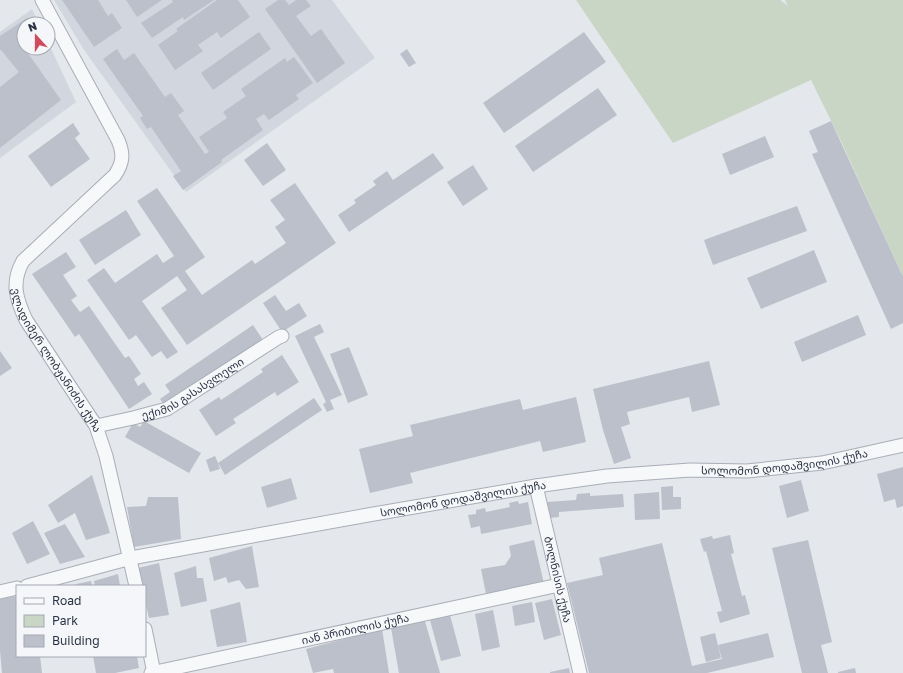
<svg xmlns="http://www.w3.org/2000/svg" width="903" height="673" font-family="'Golos Text','Noto Sans Georgian',sans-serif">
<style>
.built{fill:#d2d6de}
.green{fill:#c9d6c5}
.building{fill:#bbc0ca}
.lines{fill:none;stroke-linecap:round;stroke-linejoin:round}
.minor-casing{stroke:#a9aeb7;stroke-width:15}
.minor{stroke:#f7f8fa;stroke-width:13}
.labels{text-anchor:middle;stroke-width:3.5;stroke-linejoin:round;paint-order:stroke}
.street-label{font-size:11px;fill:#2b3445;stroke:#f4f6f9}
</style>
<rect width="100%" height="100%" fill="#e4e7ec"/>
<path class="built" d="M54 0H332L375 58 186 192 84 50Z
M32 9 39 24H24V48H48V42L76 102 0 158V51L1 50 0 48V32Z"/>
<path class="green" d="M576 0H780L788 6 785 0H903V277L841 141 811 80 673 143Z"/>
<path class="building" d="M62 0H98L108 16 112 13 122 28 94 47Z
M126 0H162L137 17Z
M172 0H214L184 20 183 17 152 38 141 23 173 2Z
M217 0H238L250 17 221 38 217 32 198 45 203 51 175 70 158 45 178 31 176 29Z
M278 0H285L289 5 296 0H306L311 6 296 16 311 36 321 29 345 63 317 83 265 9Z
M27 18 31 24H24V48H26L25 49 61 100 0 148V87L19 72 1 50 0 51V36Z
M259 32 271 49 213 90 201 73Z
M584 32 606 62 504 133 483 103Z
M117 49 124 60 134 53 165 97 171 93 184 111 178 115 205 154 209 152 199 137 227 118 223 112 246 96 241 89 285 58 287 62 294 57 313 83 296 95 299 99 269 120 264 114 256 119 263 130 221 160 222 162 183 190 173 176 181 171 151 127 147 129 140 118 143 116 103 59Z
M407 49 416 63 409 67 400 54Z
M598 88 617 115 533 172 515 146Z
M831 121 903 277V323L891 329 812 154 818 152 809 131Z
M73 123 80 134 75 138 90 159 51 187 28 156Z
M765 136 774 157 730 175 722 154Z
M267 143 286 170 263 186 244 160Z
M433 153 444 168 349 232 338 215 356 203 354 200 376 185 373 181 387 171 393 180Z
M473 165 488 189 463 206 447 182Z
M295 183 336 243 187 345 161 308 187 290 177 276 142 301 178 352 167 359 161 351 152 357 136 335 129 340 87 280 104 268 115 283 157 254 163 263 174 256 137 201 157 188 205 257 185 271 202 295 252 260 255 264 286 243 275 227 285 220 270 200Z
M797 206 807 231 713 265 704 240Z
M126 210 141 235 95 265 79 240Z
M814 250 827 282 761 309 747 278Z
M66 252 76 267 63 275 77 296 71 300 80 312 89 306 125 358 129 356 141 374 134 379 138 386 144 382 152 394 129 409 79 334 75 337 32 274Z
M275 295 286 311 299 303 307 316 282 332 263 303Z
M858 315 866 335 802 362 794 342Z
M320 324 324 332 314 337 342 395 330 400 334 409 327 412 323 404 326 402 295 336Z
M253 325 263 340 165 406 160 399 170 392 165 385Z
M349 347 368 395 348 403 330 354Z
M0 351 12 368 0 376Z
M282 355 299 382 277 396 275 392 233 419 236 423 216 436 199 410 219 397 221 400 263 372 261 369Z
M709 361 720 405 692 412 689 397 627 412 630 424 621 427 631 458 614 464 603 430 593 389Z
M576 397 586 442 543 452 540 441 410 473 413 483 370 493 359 449 413 436 410 425 520 399 523 410Z
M314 398 322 410 225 475 218 463 220 469 210 472 206 460 215 456 218 463Z
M144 421 201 453 189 473 125 437 133 423 140 427Z
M903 467V506L897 508 895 499 884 502 877 474Z
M92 475 110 533 86 540 75 513 58 523 48 505Z
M291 478 297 499 267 508 261 487Z
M801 480 809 511 787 518 779 486Z
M673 486V497H681V509L662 510 661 487Z
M659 492 660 519 635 520 634 494Z
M590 493V496L623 494 624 507 559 512V517L549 518 547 502 576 500 577 494Z
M148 497H178L181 539 134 547 127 507 146 506Z
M518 501 519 504 528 502 532 524 481 534 480 526 471 528 468 515 476 514V510L485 508 486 512 510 507 509 503Z
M33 521 50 554 27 564 12 533Z
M65 524 85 557 60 564 44 533Z
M730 535 734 553 731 554 742 596 745 595 750 614 720 623 717 612 722 611 706 551 704 552 700 539 712 536 713 539Z
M534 540 544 584 486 594 481 569 505 565 511 556 509 546Z
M808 540 832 642 821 645 828 673H802L772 548Z
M662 543 692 666 722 659 718 645 768 633 774 657 707 673H589L567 583 603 575 599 558Z
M252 546 259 587 246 589 239 580 228 583 226 577 214 581 209 558Z
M159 563 169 615 149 618 145 601V586H142L138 568Z
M196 566 197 578H203L207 601 181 607 174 573Z
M118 574 120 586H95L94 581Z
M91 581 92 586H77L76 584Z
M17 596V656H40L42 673H2L0 651V599Z
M552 599 561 635 544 640 535 603Z
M240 602 247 642 217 647 210 610Z
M532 602 535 622 515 626 512 606Z
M493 610 500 647 482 651 475 614Z
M450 615 461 656 441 661 430 620Z
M424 618 440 673H399L391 628Z
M382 629 389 673H334L333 669 313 673 306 649Z
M715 633 721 658 706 662 700 637Z
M93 656H137L139 668 115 673H96Z
M569 668 570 673H550V672Z
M855 668 856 673H838V672Z"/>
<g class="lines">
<g class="minor-casing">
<g id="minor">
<path id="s1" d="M42 0 118 140C124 154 123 163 115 175L23 261C11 282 16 299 26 320L96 426 106 456 136 586"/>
<path id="s2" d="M96 426 133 418 167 409 279 337 282 336"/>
<path id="s3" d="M536 486 580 673"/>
<path id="s4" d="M27 586 131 558 368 515 536 486 607 476 690 470 747 471 822 463 903 445"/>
<path d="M0 592 17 588"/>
<path d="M145 629 154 673"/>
<path id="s5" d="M151 673 559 585"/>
</g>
</g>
<use href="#minor" class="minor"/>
</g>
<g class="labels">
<g class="street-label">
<text dy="4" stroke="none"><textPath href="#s1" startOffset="434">ვლადიმერ ლობჟანიძის ქუჩა</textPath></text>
<text dy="4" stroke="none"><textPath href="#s2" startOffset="105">ექიმის გასასვლელი</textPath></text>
<text dy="4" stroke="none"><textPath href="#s4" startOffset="769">სოლომონ დოდაშვილის ქუჩა</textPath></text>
<text dy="4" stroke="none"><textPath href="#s4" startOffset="445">სოლომონ დოდაშვილის ქუჩა</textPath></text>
<text dy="4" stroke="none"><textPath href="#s3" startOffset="96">ბოლნისის ქუჩა</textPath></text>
<text dy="4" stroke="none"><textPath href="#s5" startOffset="209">იან პრიბილის ქუჩა</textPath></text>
</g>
</g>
<rect x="16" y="585" width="130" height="72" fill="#f4f6f9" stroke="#a4a8b1"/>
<rect x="24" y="598" width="20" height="6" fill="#f7f8fa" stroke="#a4a8b1"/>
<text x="52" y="605" font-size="12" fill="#2b3445">Road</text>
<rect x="24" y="615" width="20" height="12" fill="#c9d6c5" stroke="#a4a8b1"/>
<text x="52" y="625" font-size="12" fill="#2b3445">Park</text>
<rect x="24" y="635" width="20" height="12" fill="#bbc0ca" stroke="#a4a8b1"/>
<text x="52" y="645" font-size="12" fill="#2b3445">Building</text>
<g transform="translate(36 36) rotate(339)"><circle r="19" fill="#f4f6f9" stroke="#a4a8b1"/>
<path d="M0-3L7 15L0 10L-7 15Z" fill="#d1495b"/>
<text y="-6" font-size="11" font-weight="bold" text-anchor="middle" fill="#2b3445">N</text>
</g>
</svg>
